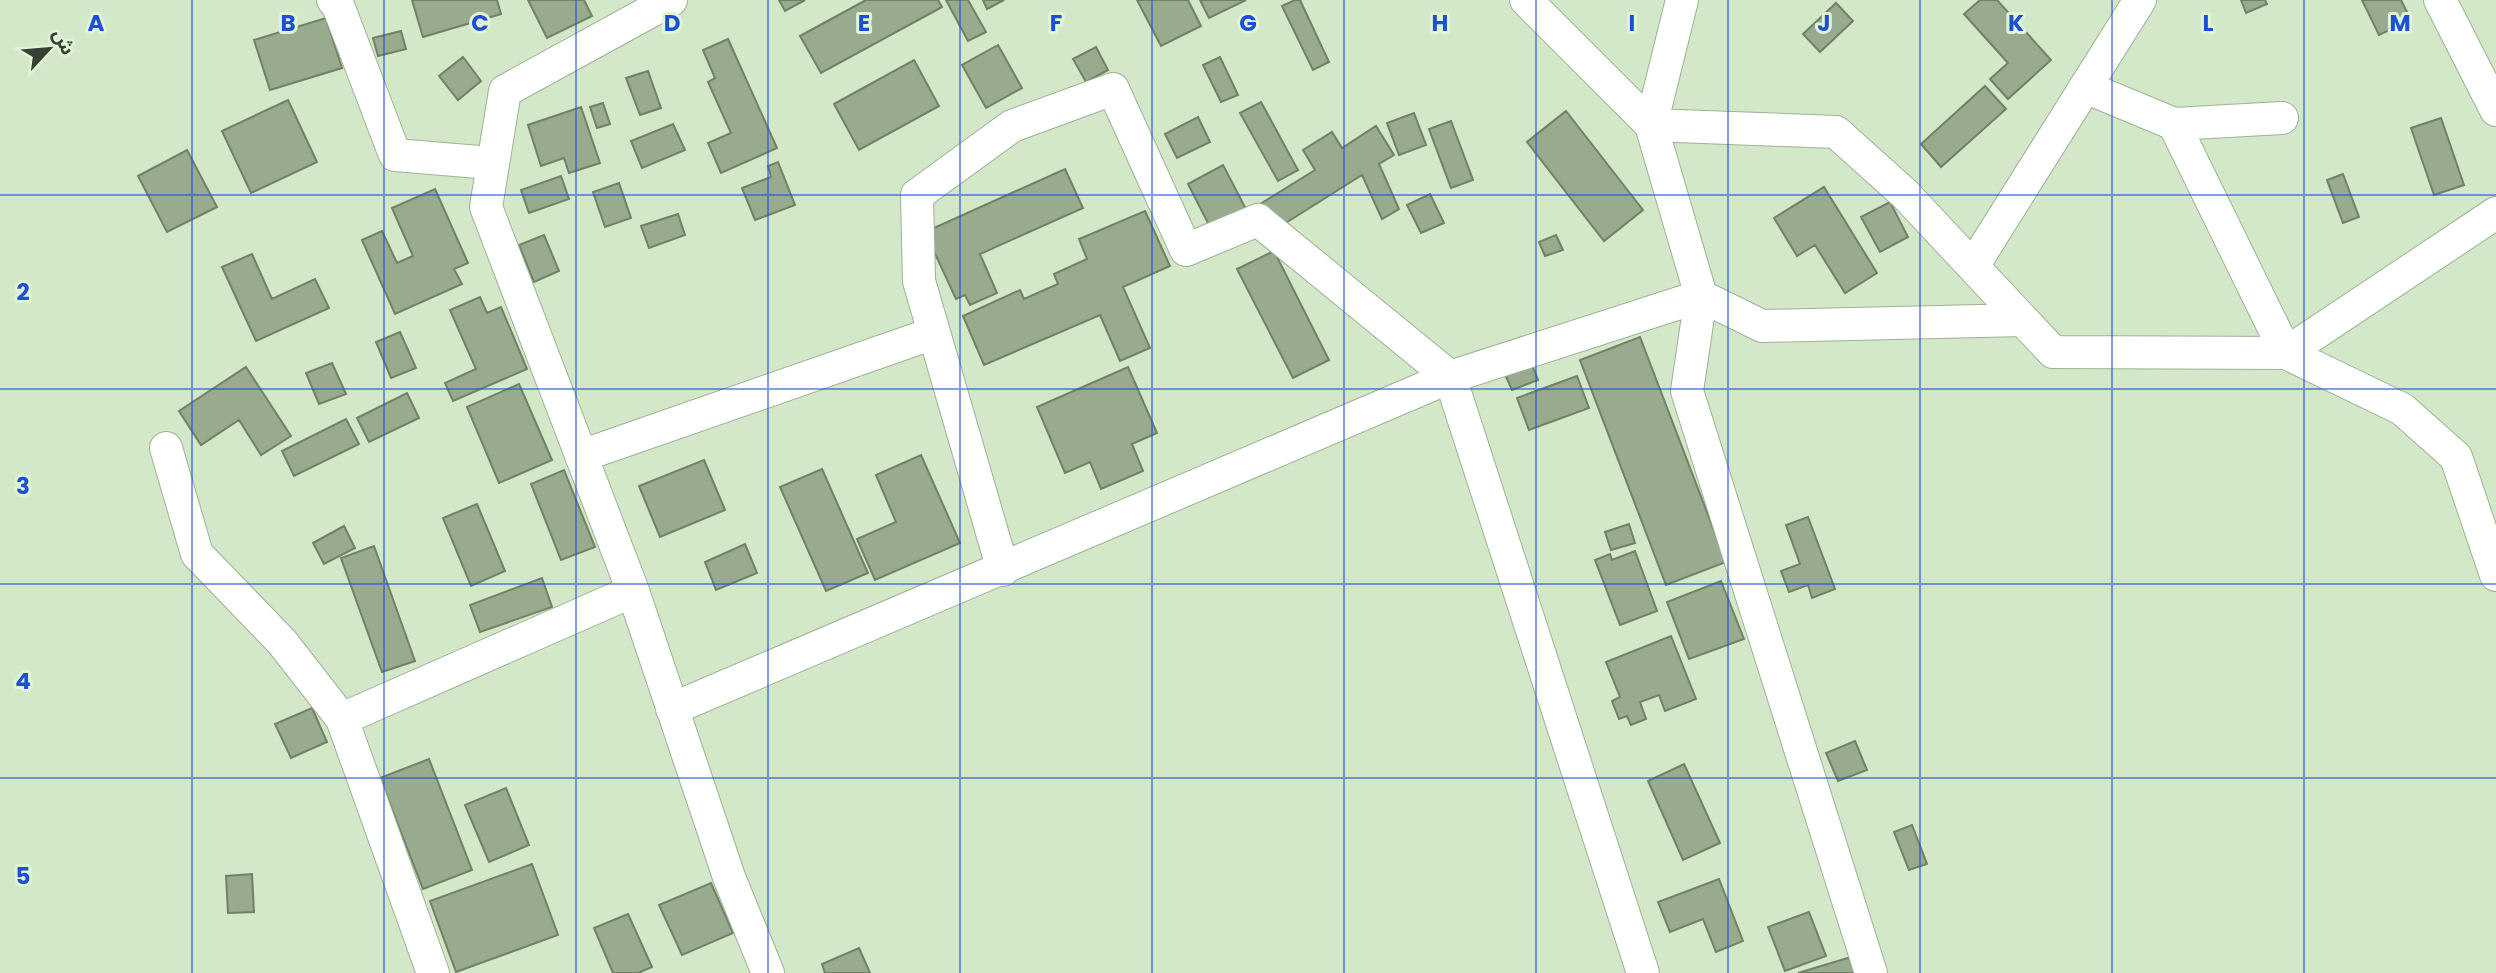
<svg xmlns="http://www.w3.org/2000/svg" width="2496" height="973" font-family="Poppins,'Noto Sans Arabic',sans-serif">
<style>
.building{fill:#98ab8f;stroke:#6f8166;stroke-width:2}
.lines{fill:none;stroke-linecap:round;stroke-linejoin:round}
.street-casing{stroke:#9eb195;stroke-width:34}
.street{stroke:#fff;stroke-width:32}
.grid{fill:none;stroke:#1d4ed8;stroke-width:2;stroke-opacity:0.55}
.grid-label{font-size:23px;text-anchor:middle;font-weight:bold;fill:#1d4ed8;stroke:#e0f4d6;stroke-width:6;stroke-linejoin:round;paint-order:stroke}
</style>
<rect width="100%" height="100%" fill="#d3e7c9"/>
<path class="building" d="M412 0H497L501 14 423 37Z
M528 0H584L592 16 547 38Z
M779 0H805L785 11Z
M866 0H938L942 7 821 73 800 36Z
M946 0H968L986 32 968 41Z
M983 0H1004L987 9Z
M1137 0H1188L1201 26 1161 46Z
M1200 0H1246L1209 18Z
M1295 0H1300L1329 62 1313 70 1282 6Z
M1980 0H1997L2051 60 2008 99 1990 79 2008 63 1964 14Z
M2241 0H2265L2267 4 2246 13Z
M2362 0H2401L2411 20 2379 35Z
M1836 3 1853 21 1820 52 1803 34Z
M326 18 342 68 270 90 254 40Z
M401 31 406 49 378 56 373 38Z
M728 39 777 148 721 173 708 143 731 133 708 82 715 78 703 50Z
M998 45 1022 88 986 108 962 65Z
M1096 47 1108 70 1086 82 1073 59Z
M463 57 481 81 458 100 439 76Z
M1220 57 1238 95 1221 102 1203 65Z
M914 60 939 106 859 150 834 104Z
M648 71 661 108 640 115 626 78Z
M1985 86 2006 109 1941 167 1921 144Z
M288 100 317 162 251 193 222 131Z
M1261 102 1298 170 1278 181 1240 113Z
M603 103 610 124 597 128 590 107Z
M581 107 600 163 569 173 564 158 541 166 528 125Z
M1566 111 1643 210 1604 241 1527 142Z
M1414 113 1426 145 1399 155 1387 123Z
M1198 117 1210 142 1177 158 1165 134Z
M2441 118 2464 185 2434 195 2411 128Z
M1451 121 1473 180 1451 188 1429 129Z
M673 124 685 150 642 168 631 141Z
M1376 126 1394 155 1379 164 1399 209 1382 219 1362 175 1273 231 1257 206 1315 170 1303 150 1332 132 1342 148Z
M187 150 217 207 167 232 138 176Z
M778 162 795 205 755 220 742 188 771 177 768 166Z
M1223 165 1248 213 1212 231 1188 184Z
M1065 169 1083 208 980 254 997 293 970 305 965 295 956 299 925 232Z
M2343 174 2359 217 2343 223 2327 180Z
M561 176 569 199 529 213 521 190Z
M619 183 631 218 605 227 593 192Z
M1824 187 1877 273 1845 293 1815 245 1797 256 1774 218Z
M435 189 468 263 454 269 462 284 395 314 362 240 382 231 397 263 413 256 392 208Z
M1430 194 1444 223 1421 233 1407 205Z
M1890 202 1908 237 1880 252 1861 217Z
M1145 211 1170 266 1123 287 1150 348 1120 361 1100 315 984 365 963 316 1020 290 1024 299 1058 284 1054 274 1087 259 1079 239Z
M678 214 685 235 649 248 641 226Z
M544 235 559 271 534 282 519 245Z
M1556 235 1563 250 1545 256 1539 242Z
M1274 251 1329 360 1293 378 1237 269Z
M252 254 272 299 315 279 329 308 256 341 222 267Z
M480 297 487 313 501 307 527 369 453 401 445 383 476 369 450 310Z
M400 332 416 368 391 378 376 342Z
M1640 337 1726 562 1666 585 1580 360Z
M1531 362 1538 380 1512 390 1504 372Z
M332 363 346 394 319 404 306 373Z
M246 367 291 436 261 455 239 420 201 445 179 411Z
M1128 367 1157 433 1132 444 1143 471 1101 489 1090 462 1065 473 1037 407Z
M1577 376 1589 408 1529 430 1517 398Z
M519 384 552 460 499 483 467 407Z
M407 393 419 418 369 442 357 418Z
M346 419 359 444 294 476 282 451Z
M921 455 960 543 875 580 857 539 896 522 876 475Z
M704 460 725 510 660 537 639 486Z
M822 469 868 573 826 591 780 487Z
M564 470 595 547 561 560 531 484Z
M477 504 505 571 471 586 443 518Z
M1808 517 1835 589 1812 598 1808 585 1789 592 1781 571 1800 564 1786 525Z
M1629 524 1635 543 1611 550 1605 532Z
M344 526 355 548 324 564 313 543Z
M745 544 757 573 716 590 705 562Z
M374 546 415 661 382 672 341 558Z
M1635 551 1657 611 1620 625 1595 560 1610 554 1612 560Z
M542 578 552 607 480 632 470 605Z
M1721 581 1744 639 1689 659 1667 602Z
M1671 636 1696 699 1665 711 1659 695 1640 702 1646 719 1631 725 1627 716 1619 719 1612 701 1620 697 1606 662Z
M312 708 327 742 291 758 275 724Z
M1855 741 1867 770 1838 781 1826 753Z
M429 759 472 870 423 889 380 778Z
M1684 764 1720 843 1683 860 1648 781Z
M506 788 529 845 489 862 465 805Z
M1912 825 1927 864 1909 870 1894 832Z
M532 864 558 935 456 972 430 901Z
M252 874 254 912 228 913 226 876Z
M1719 879 1743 941 1716 952 1703 919 1670 932 1658 902Z
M711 883 733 933 682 955 659 905Z
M1809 912 1826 956 1785 971 1768 927Z
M628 914 652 967 638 973H613L594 928Z
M859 948 870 973H825L822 964Z
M1851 957 1856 973H1798Z"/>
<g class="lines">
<g class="street-casing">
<path id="street" d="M333 0 339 8 395 155 491 163
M671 0 505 91 486 207 633 591 729 877 768 973
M1526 0 1651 125 1701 296 1687 391 1871 973
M1682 0 1651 125 1836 132 1905 194 2023 320
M2440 0 2496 110
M2085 87 2174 124 2286 353 2402 409 2456 457 2496 575
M2174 124 2282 118
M1973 266 2140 0
M166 448 197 554 282 642 342 719
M581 456 934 333
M1003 570 919 281 917 195 1012 126 1113 89 1186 250 1258 220 1450 377 1643 973
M672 709 1450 377 1701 296 1762 326 2023 320 2053 352 2286 353 2496 213
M433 973 342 719 633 591"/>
</g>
<use href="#street" class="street"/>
</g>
<path class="grid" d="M192 0V973M384 0V973M576 0V973M768 0V973M960 0V973M1152 0V973M1344 0V973M1536 0V973M1728 0V973M1920 0V973M2112 0V973M2304 0V973M0 195H2496M0 389H2496M0 584H2496M0 778H2496"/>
<g class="grid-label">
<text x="96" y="31">A</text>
<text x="288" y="31">B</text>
<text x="480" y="31">C</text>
<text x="672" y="31">D</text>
<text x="864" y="31">E</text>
<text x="1056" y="31">F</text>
<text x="1248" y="31">G</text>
<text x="1440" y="31">H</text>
<text x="1632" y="31">I</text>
<text x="1824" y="31">J</text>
<text x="2016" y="31">K</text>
<text x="2208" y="31">L</text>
<text x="2400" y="31">M</text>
<text x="23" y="300">2</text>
<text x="23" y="494">3</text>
<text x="23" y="689">4</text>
<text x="23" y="884">5</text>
</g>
<g transform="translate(49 49) rotate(64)" stroke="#e0f4d6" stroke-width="5" paint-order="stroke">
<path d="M0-5L12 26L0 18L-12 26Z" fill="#384034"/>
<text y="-10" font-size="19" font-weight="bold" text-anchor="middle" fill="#384034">ش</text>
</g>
</svg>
